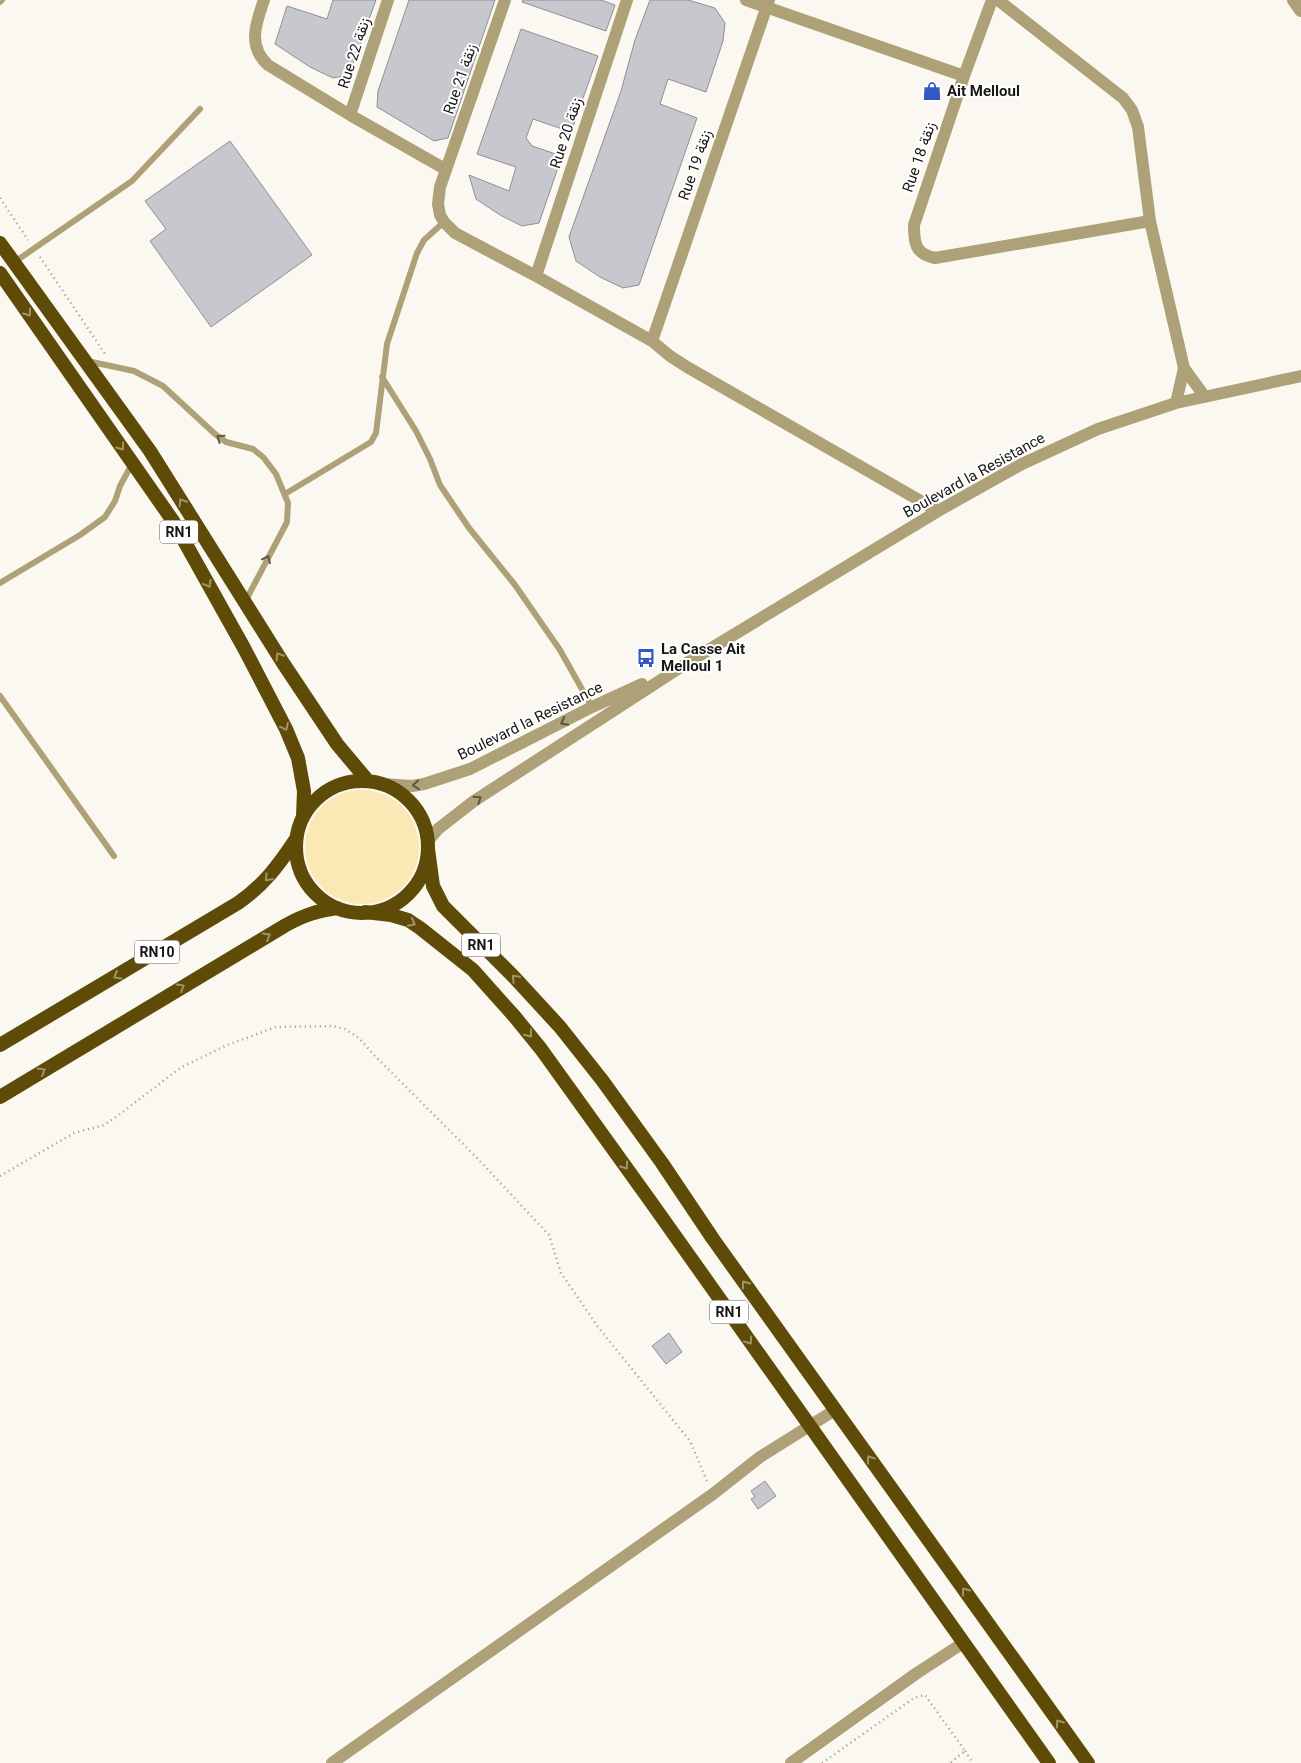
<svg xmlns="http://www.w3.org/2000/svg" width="1301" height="1763" font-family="Roboto,Vazirmatn,sans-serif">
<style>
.green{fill:#fbe9b5}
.building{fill:#c6c8ce;stroke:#8d9096}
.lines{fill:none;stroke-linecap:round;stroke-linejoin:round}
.path{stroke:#989792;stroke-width:2.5;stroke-dasharray:1 4;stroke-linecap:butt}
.service{stroke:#aea077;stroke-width:6}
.minor{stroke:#aea077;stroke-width:12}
.tertiary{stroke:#aea077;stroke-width:14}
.trunk{stroke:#5e4b08;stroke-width:14}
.oneway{stroke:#9e936b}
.oneway2{stroke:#5c5541}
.labels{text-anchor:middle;stroke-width:4;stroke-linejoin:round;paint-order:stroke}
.shield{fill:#fff;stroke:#5d5d5b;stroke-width:1}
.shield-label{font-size:14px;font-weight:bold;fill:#181715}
.street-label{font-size:15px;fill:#181715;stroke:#fff}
.poi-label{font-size:15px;font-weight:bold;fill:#181715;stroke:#fff;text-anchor:start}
</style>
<rect width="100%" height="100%" fill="#faf8f1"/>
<path class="green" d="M305 847a57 57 0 1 1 114 0a57 57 0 1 1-114 0Z"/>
<path class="building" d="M333 0H376L349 75 333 78 310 67 275 44 287 6 327 19Z
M409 0H495L448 138 434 141 377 107 378 91Z
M523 0H601L615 5 606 31 522 2Z
M650 0H688L715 8 725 23 723 41 706 92 668 79 660 104 697 118 639 285 623 288 600 277 576 261 569 237 621 91 635 40Z
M521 29 598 56 571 132 533 119 526 138 532 146 562 156 539 223 522 226 500 215 476 199 469 175 509 191 516 167 477 154Z
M230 141 312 255 211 327 150 241 166 229 145 201Z
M669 1333 682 1352 666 1364 652 1346Z
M765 1481 776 1496 758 1509 751 1499 755 1497 751 1491Z"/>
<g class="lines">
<path class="path" d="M0 198 28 240
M40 257 105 354
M0 1176 74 1133 104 1125 116 1117 180 1068 227 1045 276 1027 333 1026 345 1029 359 1038 373 1054 477 1158 549 1235 561 1273 598 1327 690 1441 707 1481
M965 1751 973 1763
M822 1763 914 1698 925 1695 965 1751 950 1763"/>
<path class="service" d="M0 2 2 0
M13 263 132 181 200 109
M87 361 134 371 163 386 215 434 226 442 253 449 263 457 276 474 288 503 287 522 245 602
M382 377 416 431 430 459 440 485 469 528 515 585 560 650 592 707
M285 494 371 442 376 433 387 344 417 253 424 240 444 222
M0 583 80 535 105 517 115 501 120 486 132 464
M0 696 114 856"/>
<path class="minor" d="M264 0C256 23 247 46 268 65L350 115 445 169
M505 0 440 187 438 204 440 215 444 222 455 233 536 276 652 341 670 356 687 367 938 511
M746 0 964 76
M992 0 964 76 914 225C914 243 915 254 935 258L1150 221
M998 0 1123 98 1132 110 1138 127 1150 221 1184 368 1205 397
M350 115 388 0
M536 276 627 0
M652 341 769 0
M1176 403 1184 368
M382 784 412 786 424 784 470 769 592 707 642 684
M427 842 438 829 474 801 687 663 938 511 1022 464 1098 429 1176 403 1301 376
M332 1763 713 1494 760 1457 835 1410
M791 1763 917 1673 963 1643"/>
<path class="tertiary" d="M1294 0 1301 10"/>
<path class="trunk" d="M0 243 150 451 283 663 337 744 368 781
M0 273 173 521 244 648 286 729 298 758 304 791 303 817
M296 847a66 66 0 1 1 132 0a66 66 0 1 1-132 0Z
M428 849 433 886 443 906 514 977 560 1027 602 1080 662 1163 713 1239 1088 1763
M365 912 391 915 408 920 420 928 473 970 515 1017 541 1049 651 1202 1049 1763
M0 1045 238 903C264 885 278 866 296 839
M0 1097 286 925C304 915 317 911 337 908"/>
</g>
<defs><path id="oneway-chevron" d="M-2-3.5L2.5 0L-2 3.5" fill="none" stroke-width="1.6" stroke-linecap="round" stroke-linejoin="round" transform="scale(1.25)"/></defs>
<g class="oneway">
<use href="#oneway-chevron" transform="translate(28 313) rotate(55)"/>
<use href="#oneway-chevron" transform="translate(121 447) rotate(55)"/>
<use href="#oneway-chevron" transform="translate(182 502) rotate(-122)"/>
<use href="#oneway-chevron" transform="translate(208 584) rotate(61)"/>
<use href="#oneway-chevron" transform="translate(279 656) rotate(-122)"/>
<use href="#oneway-chevron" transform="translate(285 727) rotate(64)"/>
<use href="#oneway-chevron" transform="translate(268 878) rotate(133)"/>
<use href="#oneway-chevron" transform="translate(412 923) rotate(28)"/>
<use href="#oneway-chevron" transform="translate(267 936) rotate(-30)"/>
<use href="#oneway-chevron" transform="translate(117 976) rotate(149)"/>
<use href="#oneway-chevron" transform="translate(515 978) rotate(-134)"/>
<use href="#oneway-chevron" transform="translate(181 987) rotate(-31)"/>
<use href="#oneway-chevron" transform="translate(529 1034) rotate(52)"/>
<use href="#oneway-chevron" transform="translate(42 1071) rotate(-31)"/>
<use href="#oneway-chevron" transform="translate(625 1166) rotate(54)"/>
<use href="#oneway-chevron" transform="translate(745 1284) rotate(-126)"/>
<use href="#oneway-chevron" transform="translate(749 1341) rotate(55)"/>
<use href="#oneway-chevron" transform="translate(870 1459) rotate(-126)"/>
<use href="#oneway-chevron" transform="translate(965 1591) rotate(-126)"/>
<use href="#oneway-chevron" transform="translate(1059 1723) rotate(-126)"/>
</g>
<g class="oneway2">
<use href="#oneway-chevron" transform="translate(220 438) rotate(-145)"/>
<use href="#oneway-chevron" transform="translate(267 559) rotate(-65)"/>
<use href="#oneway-chevron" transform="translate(564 722) rotate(153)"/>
<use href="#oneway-chevron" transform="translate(416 785) rotate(176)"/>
<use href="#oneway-chevron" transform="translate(478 799) rotate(-35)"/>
</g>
<defs>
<g id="shop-bare" transform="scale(1.5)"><path d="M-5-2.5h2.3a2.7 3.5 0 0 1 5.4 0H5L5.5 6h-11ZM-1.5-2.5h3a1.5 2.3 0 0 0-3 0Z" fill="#3456c6" stroke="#fff" stroke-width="2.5" paint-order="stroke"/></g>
<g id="bus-bare" transform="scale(1.5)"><path d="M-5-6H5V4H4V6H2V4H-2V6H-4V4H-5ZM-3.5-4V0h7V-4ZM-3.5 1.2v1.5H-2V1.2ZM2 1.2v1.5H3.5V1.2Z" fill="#3456c6" stroke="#fff" stroke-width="2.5" paint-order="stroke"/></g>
</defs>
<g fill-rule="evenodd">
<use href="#shop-bare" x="932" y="91"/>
<use href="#bus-bare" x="646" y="658"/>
</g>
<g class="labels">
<g class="shield">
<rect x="160" y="520.5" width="38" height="23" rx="4"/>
<rect x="462" y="933.5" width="38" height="23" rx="4"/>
<rect x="134.5" y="940.5" width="45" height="23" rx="4"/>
<rect x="710" y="1300.5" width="38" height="23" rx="4"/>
</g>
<g class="shield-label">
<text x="179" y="537">RN1</text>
<text x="481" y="950">RN1</text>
<text x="157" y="957">RN10</text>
<text x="729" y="1317">RN1</text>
</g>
<g class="street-label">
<text transform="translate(354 53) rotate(-72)" y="5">Rue 22 زنقة</text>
<text transform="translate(460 79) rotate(-71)" y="5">Rue 21 زنقة</text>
<text transform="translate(566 133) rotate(-72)" y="5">Rue 20 زنقة</text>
<text transform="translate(919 157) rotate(-71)" y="5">Rue 18 زنقة</text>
<text transform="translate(695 165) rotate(-71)" y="5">Rue 19 زنقة</text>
<text transform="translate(974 475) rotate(-29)" y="5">Boulevard la Resistance</text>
<text transform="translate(530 721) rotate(-26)" y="5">Boulevard la Resistance</text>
</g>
<g class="poi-label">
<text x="947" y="96">Ait Melloul</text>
<text x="661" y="654">La Casse Ait<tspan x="661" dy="17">Melloul 1</tspan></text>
</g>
</g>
</svg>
